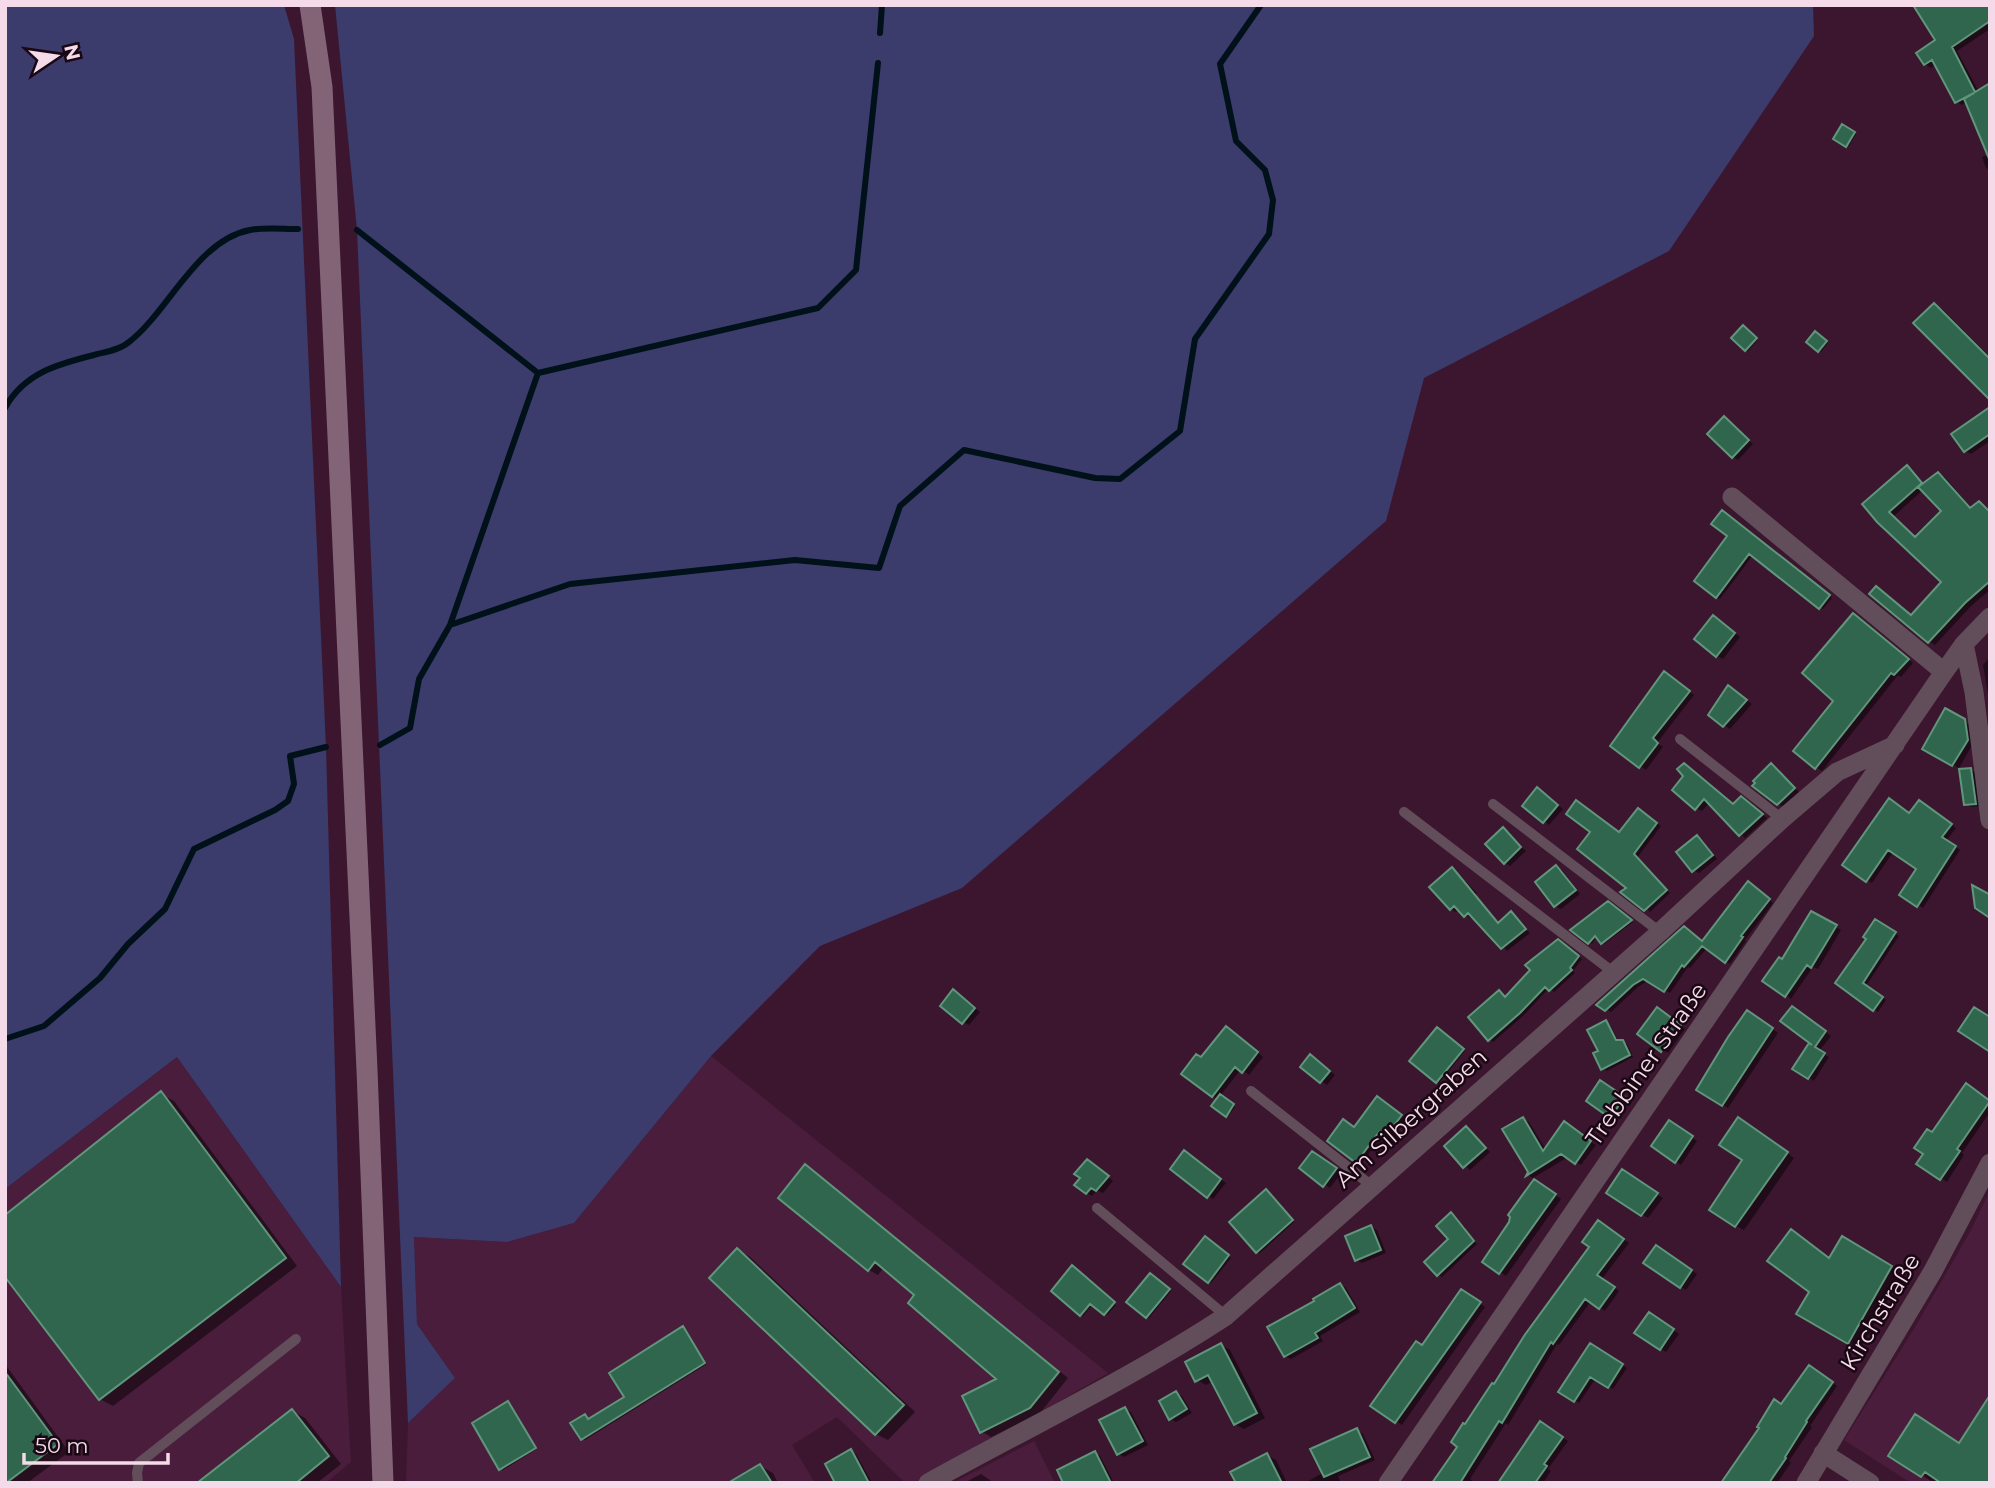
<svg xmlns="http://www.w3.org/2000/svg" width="1995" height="1488" font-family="Montserrat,sans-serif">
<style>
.built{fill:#491d3b}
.green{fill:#3b3b6c}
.shadow{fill:#0007;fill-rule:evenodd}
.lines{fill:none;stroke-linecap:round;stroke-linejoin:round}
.stream{stroke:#001119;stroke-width:6}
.building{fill:#31664e;stroke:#60967b;stroke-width:2}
.lane{stroke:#624e5a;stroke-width:10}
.street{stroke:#624e5a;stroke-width:19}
.secondary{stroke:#836477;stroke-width:21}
.labels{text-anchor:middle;stroke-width:5;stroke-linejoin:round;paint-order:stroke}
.street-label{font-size:23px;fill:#f5dbea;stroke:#190813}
</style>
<rect width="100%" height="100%" fill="#3c162f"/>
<path class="built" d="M711 1056 1108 1373 918 1483H905L837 1417 792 1445 815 1483H406L408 1423 455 1378 417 1324 414 1237 507 1242 574 1223Z
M177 1057 341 1287 351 1462 326 1483H5V1189Z
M1990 1190V1483H1911L1844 1440 1914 1329 1971 1230Z
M1034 1441 1055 1483H952Z"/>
<path class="green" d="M5 5H284L294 39 326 747 341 1287 177 1057 5 1189Z
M335 5H1813L1814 36 1669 251 1424 378 1386 521 962 888 820 946 711 1056 574 1223 507 1242 414 1237 417 1324 455 1378 408 1423 357 230Z"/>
<path class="shadow" d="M1990 5V29L1957 51 1979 92 1990 85V170L1986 168 1982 157 1988 155 1967 102 1962 105 1956 101 1936 64 1931 68 1925 64 1937 41Z
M1843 126 1856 134 1849 146 1836 138Z
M1934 305 1943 310 1990 357V396Z
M1745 328 1758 340 1748 351 1733 338Z
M1815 333 1828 343 1821 352 1808 342Z
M1990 409V441L1971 454 1965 451Z
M1724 418 1753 444 1738 460 1733 457Z
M1907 468 1925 484 1938 474 1945 477 1972 509 1979 503 1990 511V590L1971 606 1935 645 1929 641 1912 616 1943 582 1878 521ZM1923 490 1944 511 1917 538 1894 516Z
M1726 514 1832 598 1823 609 1753 555 1720 599 1696 581 1729 536Z
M1859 619 1913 663 1901 677 1898 675 1822 771 1816 767Z
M1719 620 1740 637 1723 659 1717 656Z
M1990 657V706L1983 665Z
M1670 677 1694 695 1657 743 1663 747 1646 770 1640 766Z
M1734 690 1752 704 1730 729 1724 725Z
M1946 710 1970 725 1973 744 1959 768 1924 748Z
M1690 768 1735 805 1747 802 1767 818 1745 838 1710 802 1702 811 1696 808 1686 776Z
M1776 769 1799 792 1784 807 1778 804Z
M1970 769 1976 773 1981 806 1971 807 1965 804Z
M1543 793 1563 809 1549 825 1544 821Z
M1924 805 1956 828 1946 841 1960 850 1923 908 1902 895 1919 868 1894 851 1872 883 1867 880 1910 815Z
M1643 813 1661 826 1637 858 1670 893 1650 912 1629 888 1593 832 1620 834Z
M1503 829 1526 851 1510 866 1505 863Z
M1697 837 1703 841 1717 859 1699 873 1693 870Z
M1556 867 1562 870 1580 894 1561 909 1555 906Z
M1453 869 1477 893 1475 895 1500 924 1511 914 1530 933 1507 951 1473 915 1470 918 1459 909 1456 912 1451 909Z
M1753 886 1773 903 1745 940 1746 941 1730 964 1707 948 1690 968 1688 967 1670 993 1649 980 1638 987 1611 1012 1599 1004 1703 943Z
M1608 904 1633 922 1604 944 1597 936 1592 944 1573 930Z
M1812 913 1841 930 1818 969 1813 967 1791 999 1786 995 1783 961Z
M1876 921 1899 936 1866 986 1886 1000 1878 1012 1837 982 1869 939Z
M1562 944 1582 959 1573 971 1575 973 1554 992 1549 988 1524 1015 1493 1042 1489 1039 1499 992 1506 998Z
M959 995 980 1012 969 1025 963 1022Z
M1798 1011 1831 1036 1819 1051 1829 1057 1814 1081 1795 1069 1820 1049 1783 1021Z
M1663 1013 1685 1029 1668 1053 1640 1034Z
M1753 1015 1778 1033 1728 1108 1699 1089Z
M1606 1022 1610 1025 1619 1042 1627 1044 1633 1057 1607 1071 1603 1068 1600 1051Z
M1440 1030 1465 1051 1439 1083 1437 1082Z
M1232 1031 1263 1057 1249 1075 1241 1069 1220 1096 1235 1107 1228 1116 1213 1106 1218 1099 1213 1096 1202 1059Z
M1316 1060 1335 1075 1327 1085 1302 1067Z
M1606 1085 1629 1102 1617 1120 1588 1100Z
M1972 1089 1990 1101V1112L1962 1153 1964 1155 1947 1182 1919 1163 1933 1134Z
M161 1094 174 1101 297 1266 113 1406 100 1399Z
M1382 1101 1405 1119 1391 1137 1384 1133 1361 1164 1329 1141 1355 1129Z
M1523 1119 1529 1122 1546 1150 1570 1127 1596 1145 1581 1165 1568 1157 1533 1178 1528 1175 1530 1173Z
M1746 1124 1794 1158 1744 1230 1736 1226Z
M1675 1125 1697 1141 1681 1165 1676 1161Z
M1466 1128 1490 1152 1470 1170 1446 1146Z
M1190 1156 1226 1183 1213 1199 1208 1196Z
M1318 1156 1342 1172 1330 1188 1301 1168Z
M1093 1164 1113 1181 1103 1193 1097 1190 1092 1196 1087 1193Z
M805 1166 1068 1378 1040 1413 991 1437 981 1431 1000 1379 917 1295 884 1267 878 1275 869 1270Z
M1622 1172 1663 1198 1648 1218 1609 1193Z
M1540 1184 1561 1199 1506 1276 1484 1261Z
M1268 1192 1294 1222 1260 1253 1257 1252Z
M1451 1214 1466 1228 1464 1230 1477 1244 1442 1277 1438 1275 1450 1239Z
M1604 1225 1629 1243 1602 1279 1619 1291 1605 1311 1591 1301 1559 1345 1557 1344 1508 1425 1506 1423 1470 1479 1475 1483H1436Z
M1371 1227 1377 1230 1386 1253 1362 1263 1356 1260Z
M1792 1232 1830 1259 1842 1239 1903 1274 1860 1349 1799 1313 1811 1292Z
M1205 1238 1231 1258 1211 1283 1185 1264Z
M737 1250 749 1256 915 1412 888 1440 876 1434 711 1278Z
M1662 1250 1697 1274 1686 1290 1681 1287Z
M1074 1269 1116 1305 1107 1315 1093 1304 1083 1316 1081 1315Z
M1153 1276 1171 1291 1149 1318 1129 1302Z
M1340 1285 1346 1288 1360 1312 1320 1336 1323 1341 1291 1359 1285 1356 1317 1301Z
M1467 1294 1485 1307 1402 1425 1372 1405Z
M1655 1317 1679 1334 1666 1352 1637 1333Z
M685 1330 707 1364 585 1440 583 1439 573 1423 585 1416 589 1420 626 1397Z
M1221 1345 1230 1350 1265 1418 1244 1429 1235 1424 1213 1381 1206 1385 1197 1380Z
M1591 1346 1627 1368 1613 1389 1596 1378 1579 1403 1561 1391Z
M5 1364 69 1452 27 1483H5Z
M1815 1370 1837 1386 1810 1426 1812 1427 1789 1461 1791 1463 1777 1483H1723L1782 1406Z
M1176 1393 1182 1396 1192 1413 1176 1422 1171 1419Z
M508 1403 537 1449 503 1470 500 1468Z
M1125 1409 1131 1412 1148 1445 1124 1457 1119 1454Z
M292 1411 305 1418 341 1464 317 1483H200Z
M1546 1427 1568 1441 1548 1469 1551 1471 1543 1483H1503Z
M1357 1430 1363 1434 1375 1460 1338 1476 1341 1483H1305L1324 1472Z
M1960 1445 1934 1483 1891 1455Z
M851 1451 856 1454 872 1483H837Z
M1095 1453 1100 1456 1114 1483H1065Z
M1267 1455 1276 1460 1287 1483H1238Z
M760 1466 773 1473 778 1483H732Z
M981 1474 994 1483H964Z"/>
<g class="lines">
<path class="stream" d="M880 33 882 5
M357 230 538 373
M5 408C24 373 58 364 94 355 105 352 120 350 129 342 168 312 197 240 250 230 265 227 282 229 298 229
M450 625 538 373 818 308 856 270 878 63
M380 745 410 728 419 679 450 625 570 584 795 560 879 568 900 506 964 450 1095 478 1120 479 1180 431 1195 339 1269 234 1273 200 1265 170 1236 141 1220 64 1261 5
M5 1039 44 1026 100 978 128 944 165 909 194 849 275 810 288 801 294 784 290 756 326 747"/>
</g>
<path class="building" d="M1913 5H1990V21L1952 47 1975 92 1990 83V161L1964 99 1974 93 1955 103 1932 60 1924 65 1916 53 1935 40Z
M1842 124 1855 132 1846 147 1833 139Z
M1934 303 1990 359V400L1913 323Z
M1743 325 1757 338 1745 351 1731 338Z
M1815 331 1827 341 1818 352 1806 342Z
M1990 407V434L1964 452 1951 434Z
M1724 416 1749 440 1732 458 1707 434Z
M1907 465 1922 483 1889 512 1915 537 1941 511 1918 487 1938 472 1970 508 1979 501 1990 512V581L1965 603 1928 643 1869 594 1876 586 1911 615 1941 582 1877 522 1862 504Z
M1722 510 1830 595 1819 609 1749 554 1716 598 1694 581 1727 536 1711 524Z
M1853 613 1909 659 1894 675 1891 673 1815 769 1793 751 1833 701 1802 673Z
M1713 615 1735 633 1716 657 1694 639Z
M1664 671 1690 691 1653 738 1658 743 1639 768 1610 746Z
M1728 685 1747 700 1723 727 1708 715Z
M1945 708 1965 719 1968 740 1952 766 1922 749Z
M1684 763 1733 804 1741 796 1763 814 1739 836 1704 799 1695 810 1672 790 1683 776 1677 769Z
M1771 763 1795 788 1777 805 1752 786 1755 783 1753 781Z
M1971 768 1976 804 1964 805 1959 769Z
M1537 787 1558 805 1543 823 1522 806Z
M1889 798 1909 813 1919 800 1952 824 1942 837 1956 846 1917 907 1899 895 1916 869 1888 850 1866 882 1842 865Z
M1576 800 1619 832 1638 808 1657 823 1634 854 1667 890 1644 911 1620 892 1626 888 1577 849 1590 832 1566 814Z
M1503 827 1521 847 1504 864 1485 844Z
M1697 835 1713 855 1692 872 1676 852Z
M1556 865 1576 890 1554 907 1535 882Z
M1452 867 1498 923 1511 911 1526 929 1501 949 1468 913 1464 917 1454 906 1450 910 1429 887Z
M1748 881 1770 899 1741 936 1743 937 1725 963 1702 946 1684 967 1682 965 1664 992 1643 979 1633 985 1605 1011 1596 1005 1684 926 1702 941Z
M1972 885 1989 894 1990 918 1975 908Z
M1608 901 1632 920 1601 944 1595 936 1588 944 1570 930Z
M1811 911 1837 925 1811 968 1807 965 1785 997 1762 981 1779 957 1782 959Z
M1875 919 1896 932 1863 983 1883 997 1873 1011 1835 983 1866 939 1863 937Z
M1558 939 1579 956 1570 968 1572 970 1549 991 1545 987 1520 1013 1488 1041 1468 1017 1499 990 1505 997 1530 970 1525 965Z
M953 989 975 1008 962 1024 940 1006Z
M1792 1006 1826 1031 1815 1047 1825 1053 1808 1079 1792 1069 1809 1043 1812 1045 1780 1021Z
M1657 1007 1681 1025 1661 1052 1637 1034Z
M1974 1007 1990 1017V1052L1958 1031Z
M1747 1010 1773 1028 1722 1106 1696 1090 1728 1037Z
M1606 1020 1616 1040H1623L1630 1055 1601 1070 1593 1053 1598 1051 1587 1030Z
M1226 1026 1258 1052 1242 1073 1235 1067 1212 1097 1181 1074 1196 1054 1201 1057Z
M1437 1027 1464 1049 1436 1083 1409 1061Z
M1310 1054 1330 1071 1320 1083 1300 1067Z
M1600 1080 1625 1097 1610 1118 1586 1101Z
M1966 1083 1990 1101 1957 1149 1960 1151 1940 1180 1916 1164 1923 1154 1914 1148 1927 1129 1932 1132Z
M161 1091 286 1258 99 1400 5 1277V1215Z
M1220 1094 1234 1104 1226 1117 1211 1106Z
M1377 1096 1402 1115 1386 1136 1379 1132 1356 1163 1327 1141 1343 1119 1354 1127Z
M1523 1117 1543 1151 1564 1121 1591 1141 1575 1164 1561 1154 1526 1176 1528 1172 1502 1129Z
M1738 1117 1788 1152 1735 1227 1709 1210 1742 1160 1719 1145Z
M1669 1120 1693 1136 1675 1163 1651 1146Z
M1466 1126 1486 1148 1463 1168 1444 1146Z
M1184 1150 1221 1179 1207 1198 1170 1169Z
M1312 1151 1337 1168 1323 1187 1299 1168Z
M1087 1159 1109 1176 1096 1191 1091 1188 1086 1194 1074 1185 1080 1178 1074 1174Z
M805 1164 1059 1372 1030 1408 980 1433 962 1396 996 1379 908 1303 914 1295 875 1262 868 1271 778 1198Z
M1622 1169 1658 1193 1641 1216 1606 1193Z
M1534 1179 1556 1194 1499 1274 1482 1262 1509 1222 1510 1217 1508 1215Z
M1266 1189 1293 1220 1256 1253 1229 1222Z
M1451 1212 1474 1241 1437 1276 1424 1262 1448 1239 1436 1226Z
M1598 1220 1624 1239 1597 1275 1615 1287 1599 1309 1585 1299 1553 1344 1551 1342 1502 1423 1499 1421 1460 1483H1432L1457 1447 1451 1442 1463 1423 1465 1424 1492 1383 1494 1384 1524 1336 1589 1247 1582 1242Z
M1371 1225 1381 1250 1355 1261 1345 1236Z
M1791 1229 1829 1258 1842 1236 1892 1266 1848 1344 1796 1314 1809 1292 1767 1261Z
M1205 1236 1229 1255 1208 1283 1183 1264Z
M1656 1245 1692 1270 1680 1288 1643 1263Z
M737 1248 904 1405 875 1435 709 1278Z
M1072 1265 1115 1302 1104 1315 1090 1304 1080 1316 1051 1291Z
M1150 1273 1170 1289 1146 1318 1126 1302Z
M1340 1283 1355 1308 1315 1333 1318 1338 1284 1357 1267 1327 1314 1301 1313 1299Z
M1461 1289 1481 1302 1395 1423 1370 1406 1416 1341 1422 1345Z
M1649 1312 1674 1329 1660 1350 1634 1333Z
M683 1326 705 1363 581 1440 570 1423 585 1414 588 1419 624 1397 609 1373Z
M1221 1343 1257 1413 1234 1425 1208 1375 1195 1382 1185 1362Z
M1590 1343 1623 1364 1608 1388 1590 1377 1574 1402 1558 1392Z
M1809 1365 1833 1382 1806 1421 1807 1422 1785 1457 1786 1458 1769 1483H1721L1759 1428 1757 1427 1774 1399 1781 1404Z
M5 1372 58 1444 6 1483H5Z
M1176 1391 1187 1409 1169 1420 1159 1401Z
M1990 1395V1483H1941L1925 1472 1921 1477 1888 1456 1915 1414 1959 1443Z
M508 1401 536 1448 499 1470 472 1423Z
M1125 1407 1143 1441 1117 1455 1099 1420Z
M292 1409 329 1456 296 1483H197Z
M1540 1421 1563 1437 1544 1464 1547 1466 1535 1483H1498Z
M1357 1428 1370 1457 1324 1477 1310 1449Z
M851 1449 869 1483H835L825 1464Z
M1095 1451 1111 1483H1063L1057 1470Z
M1267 1453 1282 1483H1236L1230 1472Z
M760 1464 772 1483H728Z"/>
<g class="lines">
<path class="lane" d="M1680 739 1782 819
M1493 804 1660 932
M1404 812 1613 972
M1251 1091 1372 1186
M1097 1208 1226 1316
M138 1483 137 1473 139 1463 296 1339"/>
<path class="street" d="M1732 497 1944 672
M1964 644 1974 692 1990 820
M1823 1453 1870 1483
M928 1483C1029 1427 1130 1379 1226 1316L1660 932 1782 819 1837 772 1895 745
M1388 1483 1944 672 1964 644 1990 617
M1806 1483 1933 1271 1990 1163"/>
<path class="secondary" d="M310 5 322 87 367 1070 383 1483"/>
</g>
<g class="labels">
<g class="street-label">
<text transform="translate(1646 1064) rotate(-55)" y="8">Trebbiner Straße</text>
<text transform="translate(1411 1118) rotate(-42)" y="8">Am Silbergraben</text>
<text transform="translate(1880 1312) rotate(-59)" y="8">Kirchstraße</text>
</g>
</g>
<rect width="1995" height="1488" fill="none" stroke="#f5dbea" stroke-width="14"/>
<g transform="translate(56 56) rotate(77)" stroke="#190813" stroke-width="5" paint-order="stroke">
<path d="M0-5L12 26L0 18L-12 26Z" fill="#f5dbea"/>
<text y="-10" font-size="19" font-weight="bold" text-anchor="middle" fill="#f5dbea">N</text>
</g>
<path d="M24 1453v10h144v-10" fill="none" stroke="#f5dbea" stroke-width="3.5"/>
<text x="35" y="1453" font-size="21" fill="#f5dbea" stroke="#190813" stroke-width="5" paint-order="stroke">50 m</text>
</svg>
